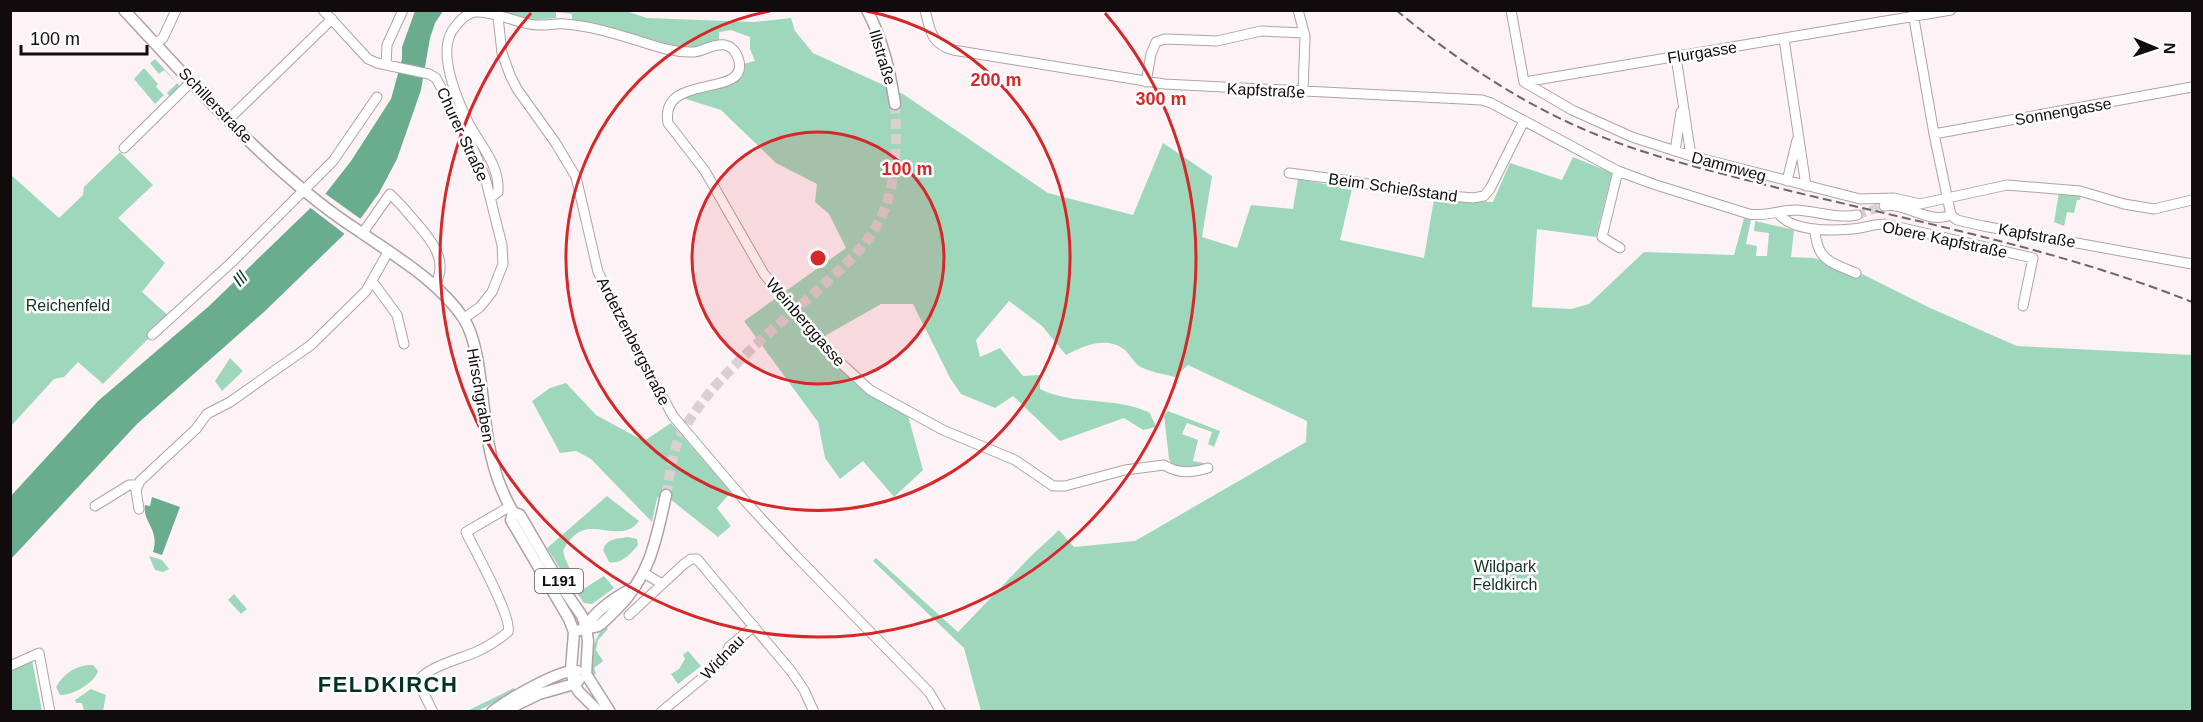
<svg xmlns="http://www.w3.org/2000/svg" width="2203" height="722" font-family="Arial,sans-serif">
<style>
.green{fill:#9fd7bc}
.water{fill:#69ad8e}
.pier{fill:#fdf3f7}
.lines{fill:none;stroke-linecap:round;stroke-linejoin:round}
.minor-tunnel{stroke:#dad0d4;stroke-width:9;stroke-dasharray:9 4.5;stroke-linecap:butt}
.major-tunnel{stroke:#dad0d4;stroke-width:10;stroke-dasharray:10 5;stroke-linecap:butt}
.minor-casing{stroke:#b1a1a7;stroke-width:11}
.major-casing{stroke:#b1a1a7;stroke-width:13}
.minor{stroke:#fff;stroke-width:9}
.major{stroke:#fff;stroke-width:10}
.rail{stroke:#6d6569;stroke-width:2;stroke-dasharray:9 4.5;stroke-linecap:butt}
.ring{fill:none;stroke:#d62828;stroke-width:3}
.labels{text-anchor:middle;stroke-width:5;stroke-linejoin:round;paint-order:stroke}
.shield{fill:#fff;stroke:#585456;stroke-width:1.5}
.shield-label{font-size:15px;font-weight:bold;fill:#110b0e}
.street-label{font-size:16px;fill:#110b0e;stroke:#fff}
.park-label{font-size:16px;fill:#133325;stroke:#fff}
.water-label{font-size:18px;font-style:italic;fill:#05402c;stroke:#fff}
.district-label{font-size:22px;font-weight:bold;letter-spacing:1.5px;fill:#023422;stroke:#fff}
.centre{fill:#d62828;stroke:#fff;stroke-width:3}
.ring-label{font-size:18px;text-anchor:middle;font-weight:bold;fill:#d62828;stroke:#fff;stroke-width:5;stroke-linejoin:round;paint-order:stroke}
</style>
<rect width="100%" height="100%" fill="#fdf3f7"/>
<path class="green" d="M623 10 647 18 754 22 791 18 795 31 813 53 903 94 1048 193 1133 215 1163 143 1212 176 1202 237 1237 248 1251 205 1293 209 1298 179 1352 189 1340 240 1424 258 1434 199 1493 202 1510 163 1562 180 1573 157 1612 173 1596 237 1537 229 1532 307 1571 309 1589 304 1644 252 1734 255 1744 218 1751 220 1746 244 1757 246 1756 256H1767L1769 233 1754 231 1755 221 1794 230 1791 257 1814 258 1856 271 1928 307 2017 346 2192 355V711H981L964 648 873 561 876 558 958 632 1030 557 1059 530 1074 547 1135 541 1306 442 1307 421 1188 365 1175 377C1165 374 1148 372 1139 366 1135 363 1131 357 1127 352 1109 335 1085 345 1066 355L1042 326 1009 301 976 340 980 357 1000 348 1023 376 1040 375V389C1074 406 1116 396 1150 413L1156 427 1143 430 1124 418 1060 441 1013 396 995 408 961 394 950 378 913 304H881L823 337 837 355 873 388 905 405 923 470 894 497 863 461 840 479 825 458 818 422 744 321 846 248 829 214 815 202 817 184 776 163 721 110 683 98 743 69V64L755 61 750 49V37L731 30 719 32V41L697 48 679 47 596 24 572 21V14L556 12V18L533 20 505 13V11Z
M155 59 179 85V88L170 97 167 93 177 83 164 70 159 74 150 63Z
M143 69H145L158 84 156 87 164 95 155 104 134 79Z
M120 152 153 185 118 218 165 263 142 292 171 318 152 335 103 384 78 362 64 377 54 379 11 426 10 174 59 218 83 195 84 187Z
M2059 192 2081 196 2080 200H2077L2074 213 2067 212 2064 226 2054 222Z
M230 358 243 371 222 391 215 381Z
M566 383 596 415 644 441 671 423 731 492 717 508 731 526 718 537 665 495 657 498 652 522 591 459 576 451 560 453 532 401 550 388Z
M1168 411 1220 431 1214 447 1208 444 1212 432 1187 423 1182 434 1198 440 1193 461 1204 463V466L1186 469 1174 467 1169 459 1164 415Z
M607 496 639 521C625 541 601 525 584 530 574 533 568 542 563 551 565 563 575 573 575 585L571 586 547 548Z
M628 537 637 539 638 545C631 554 620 565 609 562L603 550C607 538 616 539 628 537Z
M149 556 162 560 169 569 163 572 155 570Z
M604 576 614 588 592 604 584 603 577 593Z
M234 594 247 609 241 614 228 600Z
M604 626 608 629 598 640 596 650 603 661 594 668 596 673 593 676C589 657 593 641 604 626Z
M688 651 701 666 678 684 671 674 679 669 685 659 683 655Z
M32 660 42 711H11L10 671Z
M93 665 98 671C95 683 71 696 60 695L56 687C64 673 76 665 93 665Z
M514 688 516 693 477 711 465 712Z
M91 689 106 695 103 711H84L82 703H76L75 700Z"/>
<path class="water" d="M415 11H443L435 23 430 38 421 90 397 159 379 193 361 218 264 312 137 424 11 559 10 497 98 401 208 307 326 193 351 161 391 99 402 59V47Z
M152 497 180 507 162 555 153 552C160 529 142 522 145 505L150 506Z"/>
<path class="pier" d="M323 192 362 220 346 235 308 206Z"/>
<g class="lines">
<path class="minor-tunnel" d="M1857 215 1884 206"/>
<path class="major-tunnel" d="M666 495C669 479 671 462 676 446 699 388 773 330 819 289 844 266 870 244 883 213 897 179 897 140 895 104"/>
<g class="minor-casing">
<path id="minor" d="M323 10 368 59 377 63 429 74 436 78 474 151 485 177 502 245 503 264 492 292 480 307 463 319
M925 10C930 30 931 44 953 50L1164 84 1482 100 1491 103 1618 171 1653 184 1749 214C1765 217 1779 210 1796 210 1816 211 1837 219 1857 215
M1298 10 1305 36 1303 92
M1511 10 1524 82 1951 10
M1913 13 1934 134 1951 215
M498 17 502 53 510 75 517 89 555 142 576 177 598 272 642 360 673 416 746 502 796 556 929 692 941 712
M1784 39 1806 186
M156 43 163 38 176 10
M1676 57 1691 156
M386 65 387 45 403 10
M1146 82 1151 54 1156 42 1165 39 1217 41 1261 31 1304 33
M1524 82 1572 110 1632 137 1691 156 1860 199 1894 198 1920 204 2007 185 2080 191 2124 204 2154 209 2192 200
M229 119 332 19
M1934 134 2192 87
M124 148 192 81
M1675 151 1681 112
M1618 171 1602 237 1620 248
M1289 173 1351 181 1418 193 1473 198 1484 196 1490 189 1524 121
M1787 181 1797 140
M491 197 498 192C500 164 479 144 468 122 457 99 438 54 452 31 458 23 465 13 476 12 492 11 513 21 529 24 541 27 554 23 565 24 590 26 613 33 636 40 655 46 674 53 694 52 704 51 714 43 725 45 733 47 737 53 739 61 748 99 659 72 668 123L705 171 764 274 828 351 870 390 943 430 1015 460 1053 486H1065L1125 470 1164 465C1179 474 1191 473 1208 468
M1884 206C1906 202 1929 225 1951 215
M1778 212C1789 232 1832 231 1852 229 1864 228 1873 224 1885 224L2033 258 2023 306
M1951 215 1957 220 1983 226 2192 264
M1815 229C1816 260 1831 263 1856 273
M362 234 390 194C399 202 406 211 413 219 429 237 451 261 434 286
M372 281 397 315 404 344
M152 335 232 262 333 161 377 97
M95 506 129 485H137
M139 509 136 490 140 481 196 429 207 414 230 402 311 345 366 291 388 252
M644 573 662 584
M629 615 684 564 691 559H697L791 671 804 690 814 712
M10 666 39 653 50 712
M433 712 418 682C424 668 462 658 476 652 487 647 498 640 508 632 513 618 474 549 466 532L509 507
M661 712 723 661 729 647 754 626"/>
</g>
<g class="major-casing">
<path id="major" d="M124 10C179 69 233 130 294 182 314 199 334 215 356 229 393 255 438 280 464 319 479 343 481 389 485 417 488 450 496 483 513 512L520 515 562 587 582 616 586 627 588 641 586 674 610 712
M867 10C883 40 890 72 895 104
M513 512 511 520 569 619 574 632 571 670 574 684 579 692 599 712
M586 627C596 610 614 598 631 589
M580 630C586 627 592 628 598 626 604 623 611 614 616 610 650 576 656 541 666 495
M492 712C505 701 562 668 577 671
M502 712 539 694 574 684 579 680"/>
</g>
<use href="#minor" class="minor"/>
<use href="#major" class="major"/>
<path class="rail" d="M1396 10C1453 57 1514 99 1583 129 1645 156 1712 171 1778 188 1917 222 2059 249 2192 302"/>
</g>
<circle cx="818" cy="258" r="126" fill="#d62828" fill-opacity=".12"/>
<g class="ring">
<circle cx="818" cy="258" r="126"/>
<path d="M866 11A252 252 0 1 1 770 11"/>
<path d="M1105 13A378 378 0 1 1 531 13"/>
</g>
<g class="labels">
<rect class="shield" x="535" y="569" width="48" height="24" rx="4.5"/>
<g class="shield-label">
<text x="559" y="586">L191</text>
</g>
<g class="street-label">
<text transform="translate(1702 52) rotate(-9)" y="6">Flurgasse</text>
<text transform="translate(883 57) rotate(73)" y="6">Illstraße</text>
<text transform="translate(1266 90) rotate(3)" y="6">Kapfstraße</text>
<text transform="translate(216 105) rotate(46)" y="6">Schillerstraße</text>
<text transform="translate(2063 111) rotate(-10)" y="6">Sonnengasse</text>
<text transform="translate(463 134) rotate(65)" y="6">Churer Straße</text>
<text transform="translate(1729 166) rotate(15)" y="6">Dammweg</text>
<text transform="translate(1393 187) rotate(8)" y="6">Beim Schießstand</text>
<text transform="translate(2037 235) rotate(10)" y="6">Kapfstraße</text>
<text transform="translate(1945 239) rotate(12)" y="6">Obere Kapfstraße</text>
<text transform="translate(806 322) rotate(49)" y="6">Weinberggasse</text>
<text transform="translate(634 341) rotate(63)" y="6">Ardetzenbergstraße</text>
<text transform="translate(481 395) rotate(80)" y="6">Hirschgraben</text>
<text transform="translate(722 657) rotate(-46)" y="6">Widnau</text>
</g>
<g class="park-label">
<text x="68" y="311">Reichenfeld</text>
<text x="1505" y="572">Wildpark<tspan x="1505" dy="18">Feldkirch</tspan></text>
</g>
<g class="water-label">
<text transform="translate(240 279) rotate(-45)" y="6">Ill</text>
</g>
<g class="district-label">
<text x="388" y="692">FELDKIRCH</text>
</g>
</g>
<circle cx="818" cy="258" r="9" class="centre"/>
<g class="ring-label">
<text x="996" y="86">200 m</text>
<text x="1161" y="105">300 m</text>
<text x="907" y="175">100 m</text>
</g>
<rect width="2203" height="722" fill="none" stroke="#110b0e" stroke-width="24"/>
<g transform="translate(2155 48) rotate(92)" stroke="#ffffff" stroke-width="4.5" paint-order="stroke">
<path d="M0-4.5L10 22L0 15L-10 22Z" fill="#110b0e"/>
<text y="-9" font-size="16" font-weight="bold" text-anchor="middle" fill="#110b0e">N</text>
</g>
<path d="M21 45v9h126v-9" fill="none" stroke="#110b0e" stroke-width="3"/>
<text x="30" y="45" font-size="18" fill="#110b0e" stroke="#ffffff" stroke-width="4.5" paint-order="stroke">100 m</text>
</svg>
